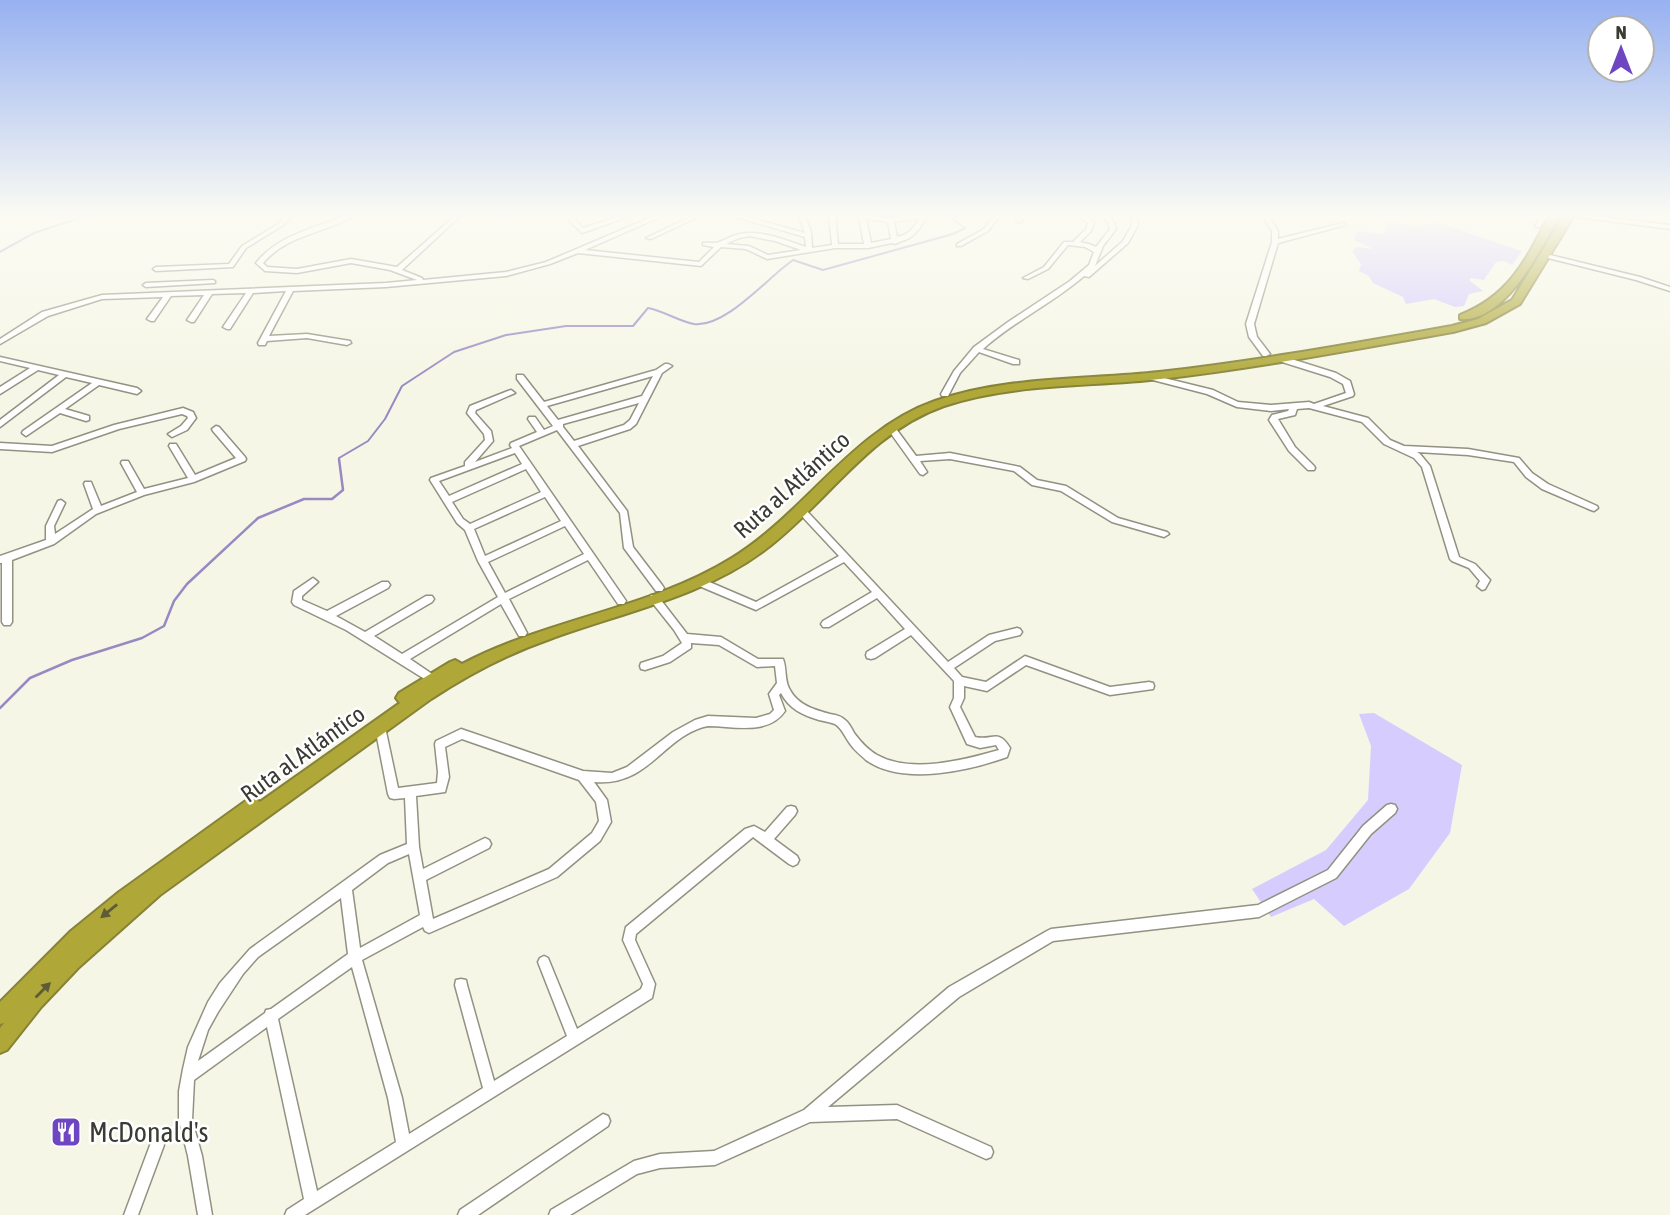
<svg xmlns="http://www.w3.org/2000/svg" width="1670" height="1215" font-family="'Asap Condensed',sans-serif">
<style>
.green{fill:#d6ccfd}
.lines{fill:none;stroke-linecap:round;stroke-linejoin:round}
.stream-far1{stroke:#978ac2;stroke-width:2}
.stream{stroke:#978ac2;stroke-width:2.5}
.minor-casing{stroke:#929182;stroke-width:3}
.highway-casing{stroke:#868237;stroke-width:4}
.minor{fill:#fff;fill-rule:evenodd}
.highway{fill:#afa838;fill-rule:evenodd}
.oneway{fill:#5e5c36}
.labels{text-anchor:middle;stroke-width:5;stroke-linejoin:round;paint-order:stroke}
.street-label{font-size:24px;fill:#3b3b35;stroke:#fff}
.near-poi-label{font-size:28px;fill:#3b3b35;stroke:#fff;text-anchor:start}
</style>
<rect width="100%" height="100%" fill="#f6f6e6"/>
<path class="green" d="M1390 222 1417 226 1436 222 1522 251 1512 265 1504 261 1496 262 1484 280 1470 278V281L1483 291 1469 294 1464 306 1455 307 1434 299 1406 304 1403 297 1373 283 1369 276 1359 271 1361 264 1352 251 1357 247 1373 249 1354 240 1357 231 1384 234 1387 228 1384 224Z
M1374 713 1462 765 1450 833 1409 889 1344 926 1314 899 1271 917 1252 889 1326 850 1368 800 1371 746 1359 714Z"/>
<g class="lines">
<path class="stream-far1" d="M0 252 34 233 92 214
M339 461V458L368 441 385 419 402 386 454 352 506 335 566 326H633L648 308C664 311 678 321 694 324 726 328 768 277 793 260L823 270 953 234 965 228 952 219 958 214"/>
<path class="stream" d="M0 708 30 678 72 660 142 638 164 626 174 601 187 584 258 518 304 499H332L343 490 339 459"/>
<g class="minor-casing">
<path id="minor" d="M349 214H357C326 234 289 233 263 263L267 267 297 269 351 259 397 267 456 215 459 217 458 218 402 270 422 278 423 280 506 272 546 262 659 214H667L585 250 699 262 714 247 703 245V243C707 242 715 244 719 242 726 240 732 235 740 234 762 230 785 240 806 247L805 237 729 215 728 214H737L805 233 798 214H804L811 232 812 248 832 245 829 214H835L838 244H864L859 218 848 214C862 214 874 218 888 218 902 219 915 214 928 214 922 225 917 235 905 240 902 241 898 242 895 244L892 243 868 248H835L767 259 746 249 721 247 701 266 578 253 550 264 506 276 386 287 293 291 269 336 307 334 350 341 351 343 347 345 307 338 267 341 265 345H259L258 343 286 291 253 293 230 329H227L223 327 246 293 212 294 194 322H191L187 320 204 295 171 296 154 321H151L147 319 163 297 102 299 48 316 0 344V339L42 312 102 295 386 283 417 280 390 270 351 263 297 273 265 271 256 263C279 234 316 228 349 214ZM920 218C914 227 909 235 897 237L894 222ZM866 219 888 222 891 239 871 243ZM750 236 775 241 801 250 768 255 749 246 726 244 739 238Z
M573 214H579L575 220 583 228 627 214H636L582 233 569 220Z
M696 214H704L651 239 646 238Z
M995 214H1001L988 231 961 246H957V244L984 229Z
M1021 214H1027L1021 222H1017L1016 221Z
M1076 214H1083L1094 222 1091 231 1080 242 1089 244 1096 247 1110 229 1108 222 1098 214C1109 214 1114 219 1116 229L1103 246 1095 266 1123 241 1132 225 1130 214H1136L1138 225 1128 243 1089 277 1084 276C1053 303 1014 321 983 349L1019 360V364H1013L979 352 960 373 948 396H942L941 394 954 371 974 347 1008 322 1070 281 1089 265 1094 252 1085 247 1068 245 1048 269 1028 279 1023 278 1044 267 1064 242H1073L1086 229 1088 223Z
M1261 214H1267L1278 231V239L1343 223 1346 225 1278 243 1254 324 1257 337 1270 354 1266 356H1263L1249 337 1246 324 1272 242V231Z
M1542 214H1548L1540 227H1536L1535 226Z
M1575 214 1670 225V229L1577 217 1575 216Z
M287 215 292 216 282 226 246 248 233 267 156 271 153 269 156 267 229 264 242 246 278 224Z
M1546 254 1640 277 1670 287V291L1636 280 1544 257V255Z
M213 280 215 281V283L146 287 143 285 146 283Z
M0 357 137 388 141 391 137 394 99 385 65 409 89 416V420L86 421 60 413 26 436 22 433 23 431 92 383 66 377 0 427V420L59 375 38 370 0 394V387L30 368 0 361Z
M1279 357H1285L1336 373 1350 381 1354 394 1353 396 1323 406 1368 418 1390 440 1404 446 1468 449 1519 458 1532 473 1548 484 1597 506 1598 508 1594 511 1591 510 1542 489 1526 477 1514 462 1468 455 1417 452 1420 454 1430 466 1459 557 1475 564 1490 580 1485 589 1482 590 1477 586 1480 581 1469 568 1452 561 1450 559 1422 467 1414 458 1384 444 1362 422 1309 408 1297 409 1295 415 1278 419 1295 447 1314 466 1315 468 1314 470H1308L1289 451 1269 420 1272 415 1288 411 1289 409 1271 411 1237 407 1207 394 1149 379 1148 377 1152 375 1213 390 1238 402 1271 405 1309 402 1314 404 1346 393 1343 384 1330 377 1279 361Z
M665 364H668L672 366 662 373 636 424 630 429 578 446 627 511 633 547 662 585 664 588 662 591H656L624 548 620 513 557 430 519 446 624 598 626 601 624 604H618L588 560 509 599 527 633 525 636H519L501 604 410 659 435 676 436 679 435 682 431 683 346 630 294 605 292 602 294 591 313 578 318 582 302 596V600L327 611 382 582H388L390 585 388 588 336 616 365 632 426 596H432L434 599 432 602 374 636 402 654 498 597 478 561 465 530 457 523 430 480 431 478 465 466V462L485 440 484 434 467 413 470 406 508 391 511 390 515 393 476 410 475 413 491 431 493 441 475 462 512 448 510 445 511 443 537 432 528 419 529 417H535L544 430 553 426 517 379V375H523L544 402 656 370ZM653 376 642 396 558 420 547 406ZM639 403 630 420 624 425 574 441 563 427V424ZM515 453 522 464 449 496 439 481ZM526 469 541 492 470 524 463 519 452 502ZM545 497 561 521 485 556 474 529ZM565 526 584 554 505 593 488 562Z
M183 408 193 412 196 418 187 430 172 437 168 434 181 426 188 418 187 416 182 414 119 429 52 452 0 449V443L52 446 114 425Z
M891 425 894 426 916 456 950 453 1020 467 1037 480 1066 486 1118 518 1167 532 1169 534 1164 537 1112 522 1061 491 1032 485 1014 471 950 459 920 461 927 472 923 475 920 474 887 428Z
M216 426 219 427 245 457 246 459 245 461 194 482 144 495 96 514 54 544 12 560V622L10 625H4L2 622V563H0V556L46 540V526L58 501 61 500 65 503 54 526 55 534 93 509 84 484 85 482H91L101 506 137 492 121 463 122 461H128L144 489 188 478 169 446 170 444H176L195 475 236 458 213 431 212 429Z
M801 507 804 508 948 662 989 635 1017 628 1020 629 1022 632 1020 635 995 641 954 668 962 677 986 682 1025 656 1110 687 1149 682 1153 683 1154 686 1153 689 1110 695 1026 665 987 691 964 686V698L960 707 975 737C993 741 998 728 1010 748L1007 757C968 771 902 786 866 760 861 755 855 751 851 745 846 739 842 728 835 724 830 722 824 721 819 720 803 715 789 709 781 693L779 695 785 711C768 736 733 726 708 726 663 735 650 787 594 782L607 800 611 822 600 841 557 877 429 933 425 931 423 927 362 960 402 1098 409 1134 483 1088 455 985 456 980 461 979 466 980 467 985 494 1081 567 1036 538 962 540 958 544 956 548 958 577 1029 641 989 643 984 623 940 626 927 745 829 754 826 765 832 787 807 791 806 795 807 797 811 795 815 774 839 797 856 799 860 797 864 793 866 789 864 753 837 636 934 635 940 655 984 652 998 305 1215H285L287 1210 304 1199 267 1027 194 1080 192 1120 202 1156 212 1215H198L188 1156 179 1120V1091L183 1069 188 1047 208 1002 220 983 250 949 380 855 407 844 405 798 394 799 390 798 388 794 375 727 376 724 380 722 384 724 385 727 398 788 437 783 438 772 435 744 436 741 461 729 583 771 612 773 627 767 673 732 695 720 708 716 756 718 770 714 774 710 769 694 777 683 775 666 757 667 719 645 691 643V648L670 662 645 670 641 669 640 666 641 663 663 656 682 643 674 630 651 601 649 598 651 595H657L687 634 721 637 758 659H783C787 669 784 681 790 690 798 705 815 710 830 714 836 715 841 716 845 720 849 723 852 729 854 733 860 741 868 750 877 755 911 774 964 760 999 750L996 745 980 748 967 744 950 707 954 698V681L911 635 875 658 871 659 867 658 866 655 867 652 905 629 877 598 829 627H823L821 624 823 621 872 592 844 562 756 610 697 585 695 582 697 579 700 578 756 602 839 556 798 512 797 510 798 508ZM462 739 579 780 596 802 599 821 592 833 549 869 433 919 426 880 489 848 491 844 489 840 485 838 423 869 419 847 416 796 445 792 449 777 445 747ZM409 854 420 915 360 948 352 890 388 863ZM341 898 348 954 271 1009 266 1010 265 1013 198 1061 208 1030 218 1012 243 974 258 957ZM352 967 388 1098 396 1142 317 1191 278 1019Z
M1391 804 1395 805 1397 809 1395 813 1371 834 1336 878 1259 917 1053 941 959 997 828 1107 897 1105 991 1147 993 1152 991 1157 986 1159 897 1119 810 1122 715 1165 660 1168 637 1174 570 1215H549L551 1210 634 1161 660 1154 714 1151 804 1110 949 987 1047 931 1051 929 1258 905 1328 870 1363 826 1387 805Z
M603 1114 608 1116 610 1121 608 1126 478 1215H458L460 1210Z
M157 1138 162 1140 164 1145 138 1215H124L152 1140Z"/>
</g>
<g class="highway-casing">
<path id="highway" d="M1550 214H1560C1542 247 1506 323 1460 319V315C1510 296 1527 258 1550 214Z
M1565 214H1575L1520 304 1486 323 1453 332C1356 349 1258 368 1160 379 1088 387 1013 383 944 406 869 432 827 503 766 549 703 597 623 612 550 639 507 654 469 674 431 699L160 895 78 968 41 1007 7 1050 0 1053V1028L4 1023 0 1024V1002L71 931 119 892 247 800 253 797 260 802 400 703 396 698 399 693 450 662 455 660 462 664C547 619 650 609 732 558 805 513 852 430 935 401 1007 376 1085 380 1159 372 1257 361 1355 343 1452 326L1478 319 1512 300Z"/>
</g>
<use href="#minor" class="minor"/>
<use href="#highway" class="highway"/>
</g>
<defs><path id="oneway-solid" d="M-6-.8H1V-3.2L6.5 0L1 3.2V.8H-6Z" transform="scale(1.75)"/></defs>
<g class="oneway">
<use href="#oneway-solid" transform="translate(109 911) rotate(141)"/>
<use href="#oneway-solid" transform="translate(43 990) rotate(-45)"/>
</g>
<linearGradient id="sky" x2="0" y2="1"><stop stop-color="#97b1f1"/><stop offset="0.56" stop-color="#fbfbf4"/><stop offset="1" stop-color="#fbfbf4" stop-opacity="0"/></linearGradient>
<rect width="1670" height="384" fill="url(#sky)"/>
<defs>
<g id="restaurant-square" transform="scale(1.575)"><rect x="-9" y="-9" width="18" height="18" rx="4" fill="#6e47c0" stroke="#fff"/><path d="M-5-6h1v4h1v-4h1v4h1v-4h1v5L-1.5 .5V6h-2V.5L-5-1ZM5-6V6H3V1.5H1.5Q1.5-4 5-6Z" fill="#fff"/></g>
</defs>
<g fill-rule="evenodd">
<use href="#restaurant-square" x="66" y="1132"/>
</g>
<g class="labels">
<g class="street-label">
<text transform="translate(792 485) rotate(-42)" y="8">Ruta al Atlántico</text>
<text transform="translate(303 754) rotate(-36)" y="8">Ruta al Atlántico</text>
</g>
<g class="near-poi-label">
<text x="89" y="1142">McDonald's</text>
</g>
</g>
<g transform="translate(1621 49)"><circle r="33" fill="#ffffff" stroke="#b1b1ae" stroke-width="2"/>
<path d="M0-5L12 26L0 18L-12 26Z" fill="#6e47c0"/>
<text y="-10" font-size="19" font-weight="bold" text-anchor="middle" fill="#3b3b35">N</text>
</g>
</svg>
